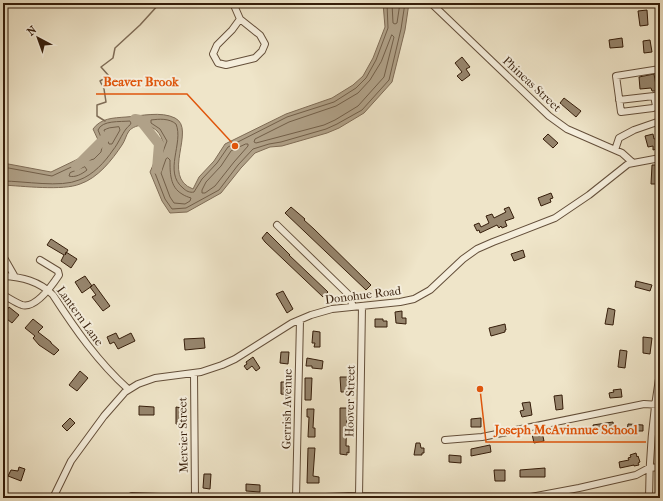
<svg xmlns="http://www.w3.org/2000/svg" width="663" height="501" font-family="'IM FELL French Canon',serif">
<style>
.water{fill:#b0a188;stroke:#7f6c56}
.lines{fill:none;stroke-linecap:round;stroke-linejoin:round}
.shore{stroke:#725f49;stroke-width:1}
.stream{stroke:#7f6c56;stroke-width:1.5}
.river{stroke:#b0a188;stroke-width:10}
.building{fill:#96856d;stroke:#351d0a}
.minor-casing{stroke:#644f3a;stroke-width:8}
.minor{stroke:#f5eedc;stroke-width:6}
.labels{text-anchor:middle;stroke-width:4;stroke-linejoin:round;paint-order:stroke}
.street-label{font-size:12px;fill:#351d0a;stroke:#f5eedc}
.leader{fill:none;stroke:#df560c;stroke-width:1.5}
.callout-dot{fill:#df560c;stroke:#f5eedc;stroke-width:1.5}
.callout-label{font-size:13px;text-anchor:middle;font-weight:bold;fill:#df560c;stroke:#f5eedc;stroke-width:4;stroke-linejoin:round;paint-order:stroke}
</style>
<rect width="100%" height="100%" fill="#efe5c9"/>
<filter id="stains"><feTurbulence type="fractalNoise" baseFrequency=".005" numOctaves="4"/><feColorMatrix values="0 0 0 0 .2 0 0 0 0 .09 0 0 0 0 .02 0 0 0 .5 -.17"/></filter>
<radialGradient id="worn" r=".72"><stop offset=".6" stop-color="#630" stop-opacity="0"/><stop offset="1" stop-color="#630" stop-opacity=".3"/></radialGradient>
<path class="water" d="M383 3H409L405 30 392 82 364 113 339 128 327 133 282 146 270 147 255 153 241 168 221 193 187 212 170 213 162 201 150 172 163 142C162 139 160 134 157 131 150 124 136 123 129 131 126 135 125 141 122 145 112 160 98 178 80 184 63 191 22 186 3 185V163L51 172 78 159 91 156 97 150 99 142 93 129C101 118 113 118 126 117 141 116 161 111 175 118 197 129 160 177 193 189L199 177 214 161 225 144 286 114 332 98 353 85 363 76 373 58 385 27Z"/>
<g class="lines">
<path class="shore" d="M387 3 388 28 376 60 366 78 356 88 334 102 287 117 228 147 217 163 202 179 194 192C190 193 186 191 183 188 163 172 184 143 176 124 169 118 159 119 151 120V123L160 129 167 141 155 173 165 199 172 209 186 208 219 190 238 165 253 149 269 144 281 142 326 129 337 124 362 110 389 80 401 29 405 3
M392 3 393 23 395 24 397 23 400 3
M392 35 394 37 384 77 358 106 335 120 324 125 256 143 254 142 255 139 289 122 336 106 358 93 370 80 381 62Z
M119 127 120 130 112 144H109L104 130 109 128Z
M246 144H248V146L234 162 215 186 205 193H202V190L206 182 221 166 231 151Z
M168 158 170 160C170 173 170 187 182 194 185 196 188 197 191 198L190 201 185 204 174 203 170 197 161 173 166 159Z
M3 167 52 176 80 163 94 159 101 152 103 142 98 130C102 120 120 122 130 121L131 123C130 126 128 126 126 129 122 134 118 144 113 150 105 162 93 175 79 180 61 188 24 181 3 181
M85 167 87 170C82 174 75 178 69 176L70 173Z"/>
<path class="stream" d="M105 121 97 116V105L106 102 104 89 100 81 109 76 101 67 113 58 115 48 140 25 160 3"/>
<path class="river" d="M135 119 140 120 159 144 157 169
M76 166 80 163 109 134"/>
</g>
<path class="building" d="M647 10 648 25 640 26 638 11Z
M622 38 623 47 610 48 609 40Z
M650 40 652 52 644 53 643 41Z
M462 57 470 67 466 69 470 75 462 81 457 76 462 72 455 63Z
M654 74 657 91H652L651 88 640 89 639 77Z
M564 98 581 111 576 117 560 103Z
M548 134 558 143 553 148 543 139Z
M653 134 654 139 660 137V148L653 150V146L648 147 645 136Z
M652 165H658V171H659L657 184H651Z
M551 193 553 198 550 199 551 202 541 206 538 198Z
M291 207 305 219 304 220 314 229 371 285 366 290 285 213Z
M509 207 514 218 505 221 507 226 502 228 501 226 499 228 497 225 480 233 479 230 477 231 474 225 479 223 481 227 489 223 486 216 492 214 494 218 506 212 504 209Z
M267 232 290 255H289L328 292 323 297 265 242 262 238Z
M51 239 68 250 65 255 66 252 77 259 71 268 61 261 64 255 47 245Z
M523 250 525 257 514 261 511 254Z
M85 276 92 286 82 293 75 282Z
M636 281 652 285 650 291 635 287Z
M94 284 110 306 103 311 92 297 96 295 90 287Z
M283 291 293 309 287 313 276 294Z
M9 307 19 315 12 323 3 316Z
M608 308 615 310 613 325 605 324Z
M402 311V318H406V324L396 323 395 312Z
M33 319 43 327 38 332 51 342V343L59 350 54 355 39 345 33 338 35 336 25 328Z
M375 319H383V321H387V327H375Z
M505 324 506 330H505V332L491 336 489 328Z
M313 331 320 332V347H314L315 343H312Z
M116 333 119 339 131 333 135 341 118 349 114 342 110 344 107 337Z
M643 337 652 338 650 354 643 353Z
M204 338 205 348 185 350 184 339Z
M620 350 627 351 625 368 618 367Z
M281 352H289L288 364 280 363Z
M253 357 260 368 256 371 252 366 247 370 244 366 247 364 246 362Z
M307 358 323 361 322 369 312 368V366H306Z
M80 371 88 378 77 391 69 385Z
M340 377H348L349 392H341Z
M305 378H312L311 400H305Z
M281 382H289V395L281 394Z
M621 389 622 397 610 398 609 393 614 392 613 390Z
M562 395 563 409 556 410 554 396Z
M530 402 532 415 522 417 520 411 524 410 522 403Z
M139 406 154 407V415H139Z
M176 407 182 408V419H186V425L176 424Z
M340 408H347L346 446H349V453L347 452V455L340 454Z
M307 409H314L313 428H315V437H308L309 417H307Z
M70 418 75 423 67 431 62 426Z
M481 418V427H471V419Z
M613 422 614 429 594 432 593 425Z
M628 424 643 425V431H627Z
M542 432 544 441 534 443 532 434Z
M416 443H420L421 448H424V453H422V455H414Z
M490 445 491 452 471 456V449Z
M308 448H315L313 476 319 477V483H307Z
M636 453 637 457 638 456 640 462 638 463 639 465 634 466V465L620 468 619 462 629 460 628 458 631 457 630 455Z
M449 455 461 456V463L449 462Z
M19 467 25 469 21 481 8 476 11 470 18 471Z
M545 468V477H520V470Z
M494 470H505V481H495Z
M204 474H211L210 489 203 488Z
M246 484 260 485V492L246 491Z"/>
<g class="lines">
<g class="minor-casing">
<path id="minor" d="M233 3 240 19 260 35 265 44 262 51 255 58 226 65 218 63 213 54 217 45 232 30 240 19
M431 3 549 116 567 129 622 153 632 162
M658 69 660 84
M660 69 616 76 621 112 653 108 656 106 654 96 660 95
M619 100 654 96
M615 150 619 138 634 130 660 121
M277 225 349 295 353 307
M3 256 15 277
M3 276C22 277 39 281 53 295 75 329 98 362 128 389
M3 295C9 298 16 303 22 305 36 309 53 284 59 275L58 271 40 260
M194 373 195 498
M445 440 482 437 644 404 660 405
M132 496 189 498
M359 496 362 306
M53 498 71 461 104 416 125 392 138 384 155 378 201 372 222 365 235 359 292 323 311 315 332 309 400 302 414 299 430 290 463 259 477 249 493 242 555 218 589 195 628 164 660 158
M296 498 300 320
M303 498 349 496 503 498
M507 498 531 497 579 488 636 475 649 468 660 467
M649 498C649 455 653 414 660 372"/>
</g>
<use href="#minor" class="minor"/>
</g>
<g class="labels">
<g class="street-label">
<text transform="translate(532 84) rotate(43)" y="4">Phineas Street</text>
<text transform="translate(363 295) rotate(-7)" y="4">Donohue Road</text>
<text transform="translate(80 316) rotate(54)" y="4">Lantern Lane</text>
<text transform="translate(350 401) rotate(-89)" y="4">Hoover Street</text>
<text transform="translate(287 409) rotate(-89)" y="4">Gerrish Avenue</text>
<text transform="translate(183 435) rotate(-91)" y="4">Mercier Street</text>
</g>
</g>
<path class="leader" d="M235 146L187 94H96M480 389L486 442H646"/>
<g class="callout-dot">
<circle cx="235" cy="146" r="4"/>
<circle cx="480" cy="389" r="4"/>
</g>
<g class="callout-label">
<text x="141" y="86">Beaver Brook</text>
<text x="566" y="434">Joseph McAvinnue School</text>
</g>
<rect width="663" height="501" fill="none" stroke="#efe5c9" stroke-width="16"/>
<rect x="4" y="4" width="655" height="493" fill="none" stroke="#351d0a" stroke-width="2"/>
<rect x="8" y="8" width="647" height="485" fill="none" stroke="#351d0a"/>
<g transform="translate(38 38) rotate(319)" stroke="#f5eedc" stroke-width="3" paint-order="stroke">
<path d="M0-3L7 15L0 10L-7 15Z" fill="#351d0a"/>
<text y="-6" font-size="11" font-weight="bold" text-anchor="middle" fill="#351d0a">N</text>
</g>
<rect width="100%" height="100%" filter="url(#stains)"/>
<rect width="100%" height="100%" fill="url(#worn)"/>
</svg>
